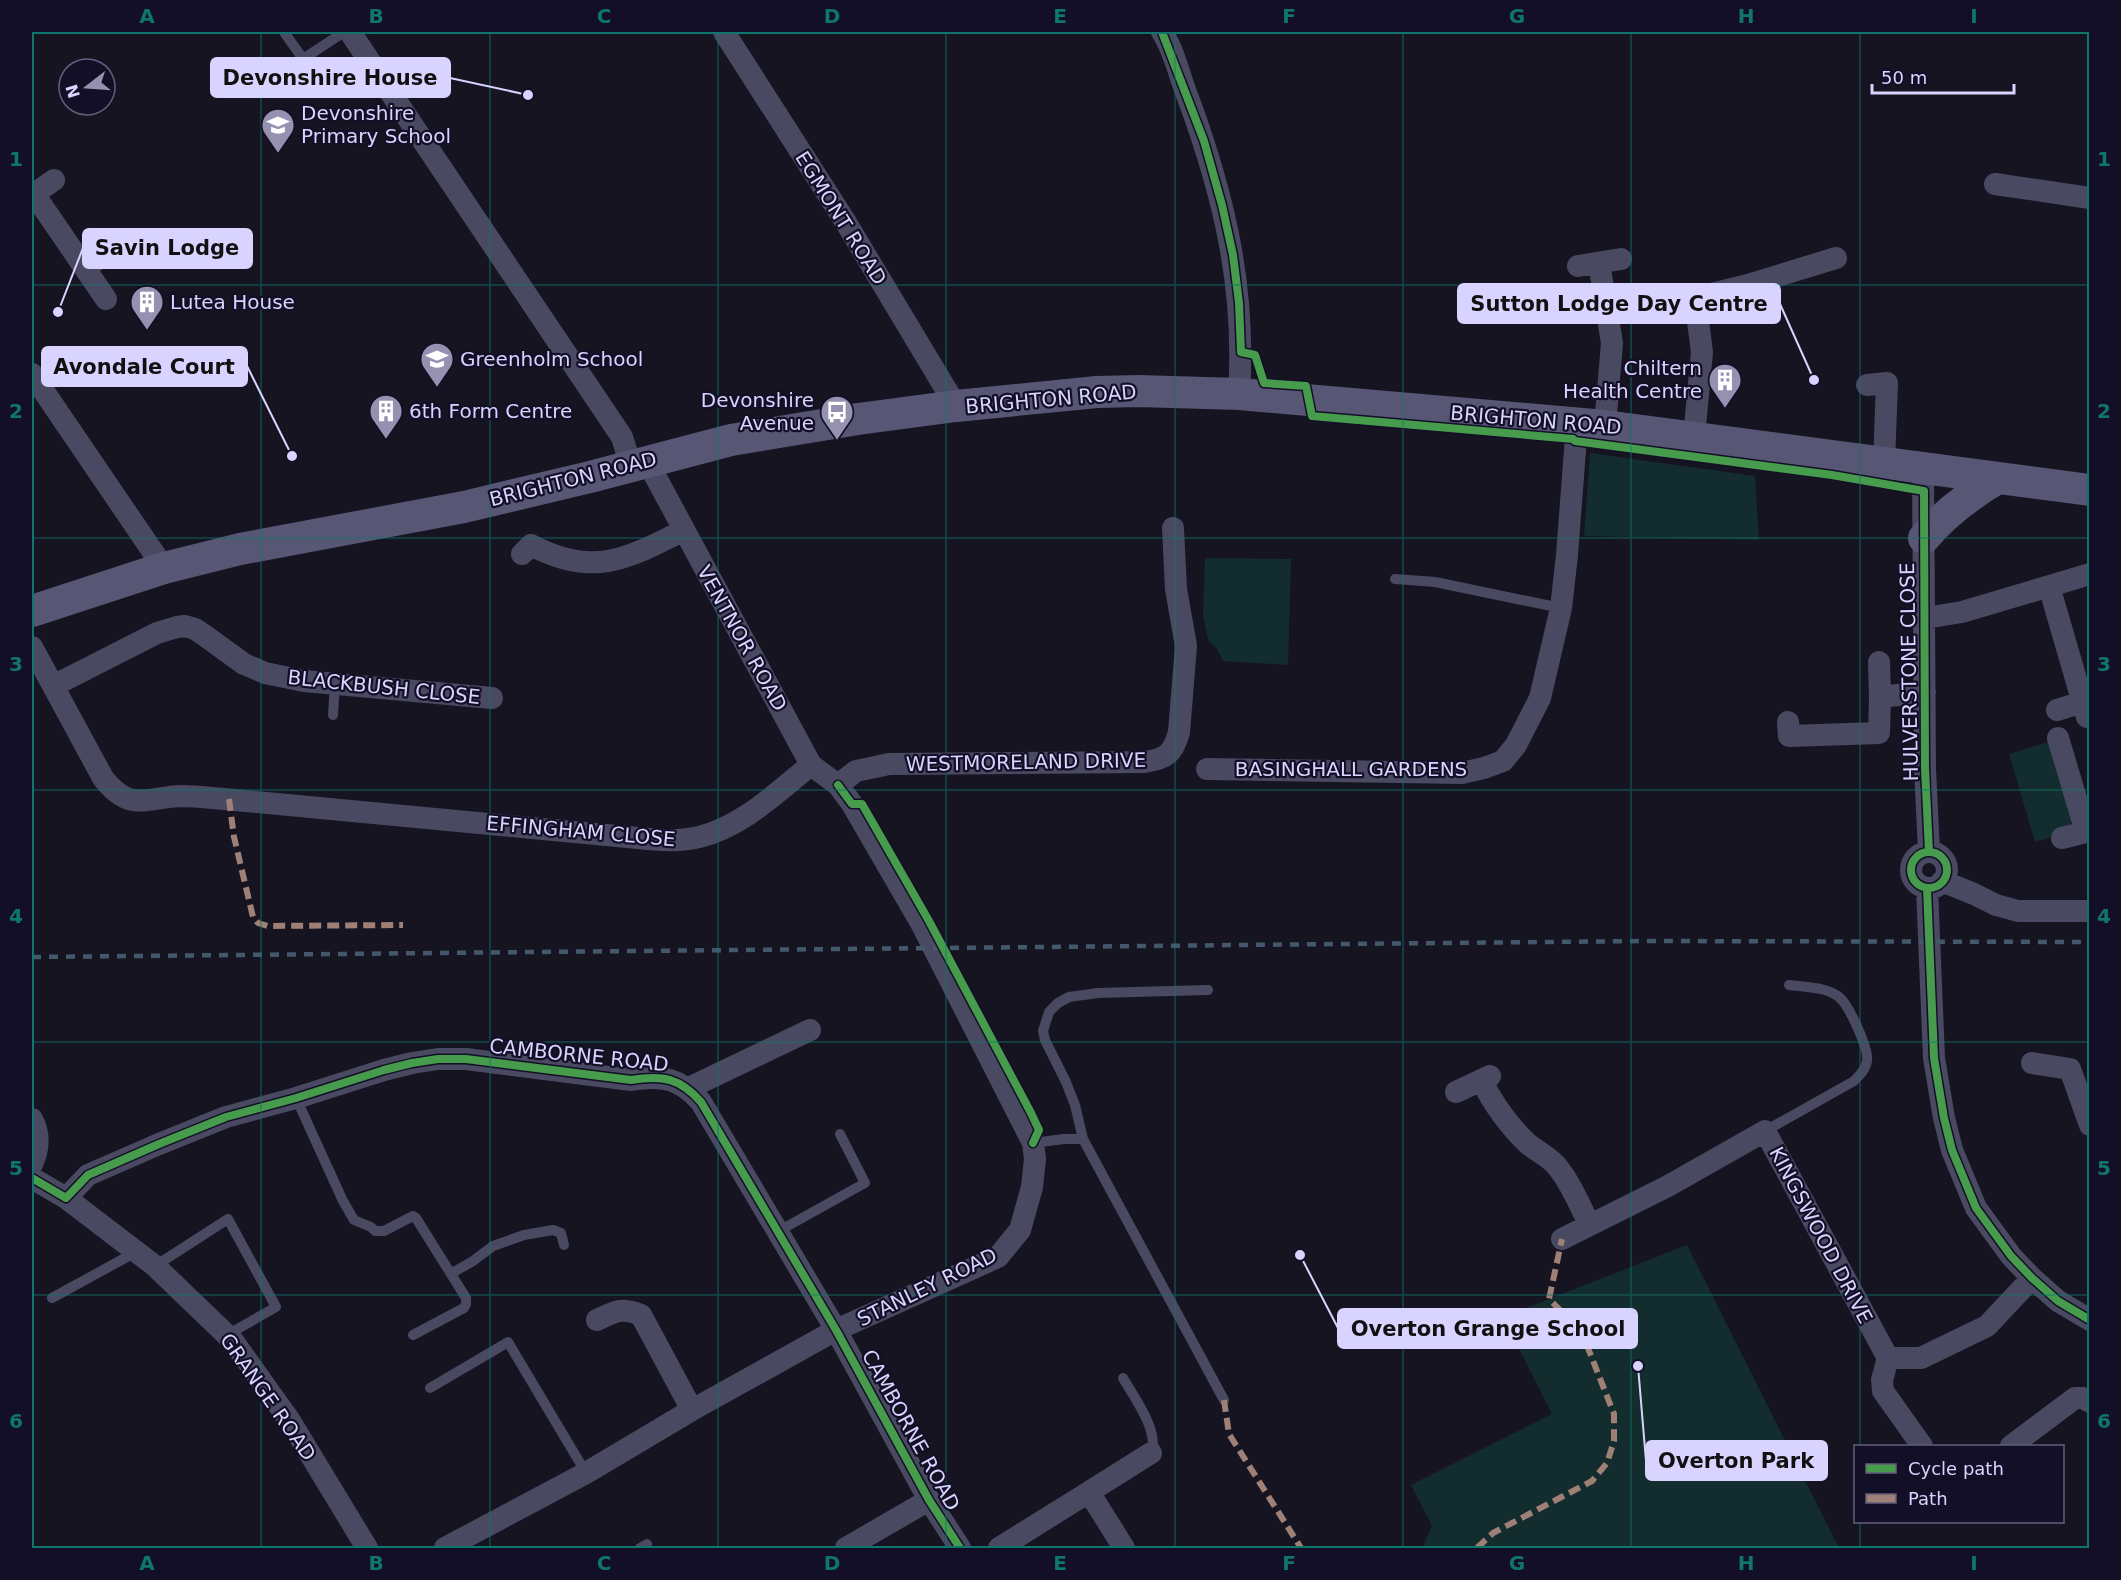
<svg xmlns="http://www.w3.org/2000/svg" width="2121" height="1580" font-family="'DejaVu Sans',sans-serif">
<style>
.green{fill:#132c2d}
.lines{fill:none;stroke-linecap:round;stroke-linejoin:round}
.service{stroke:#4a4962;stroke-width:10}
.minor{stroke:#4a4962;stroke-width:22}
.secondary{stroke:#575674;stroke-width:32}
.rail{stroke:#43596b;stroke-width:4.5;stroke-dasharray:9 8;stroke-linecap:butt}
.quiet{stroke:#9e8076;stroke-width:6;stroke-dasharray:12 6;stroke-linecap:butt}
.cycleway-casing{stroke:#130f26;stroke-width:11}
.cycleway{stroke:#469c4c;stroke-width:8}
.grid{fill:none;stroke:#0f766e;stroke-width:1.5;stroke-opacity:0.55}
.labels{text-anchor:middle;stroke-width:4.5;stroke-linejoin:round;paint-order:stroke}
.poi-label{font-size:20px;fill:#d9d4ff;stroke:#130f26;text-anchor:start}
.street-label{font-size:20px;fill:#d9d4ff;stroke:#130f26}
.leader{fill:none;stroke:#d9d4ff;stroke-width:2}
.callout-dot{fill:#d9d4ff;stroke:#130f26;stroke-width:2}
.callout{fill:#d9d4ff;stroke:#d9d4ff;stroke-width:2}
.callout-label{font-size:21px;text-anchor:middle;font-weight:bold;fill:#111}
.neatline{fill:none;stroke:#0f766e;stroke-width:2}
.grid-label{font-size:20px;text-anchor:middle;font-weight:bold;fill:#0f766e}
</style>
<rect width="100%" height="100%" fill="#161421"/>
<path class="green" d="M1590 453 1755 476 1759 540 1584 536Z
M1205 558 1291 559 1288 665 1223 661 1217 649 1208 640 1203 614Z
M2051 741 2074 819C2064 835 2052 837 2035 842L2009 754Z
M1687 1245 1839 1548H1422L1432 1526 1411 1485 1552 1414 1503 1317Z"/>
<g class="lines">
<path class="service" d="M284 32 303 59 344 32
M1395 579 1435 582 1561 608
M333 715 335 684
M296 1098 343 1201 354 1220 371 1227 375 1231H384L413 1216 416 1218 466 1298V1304L464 1308 413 1335
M1765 1131 1854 1081C1859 1076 1866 1069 1867 1061 1869 1049 1849 1005 1839 997 1826 987 1805 987 1789 985
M1083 1139 1075 1105 1066 1082 1045 1040 1043 1031 1049 1012 1058 1003 1069 997 1098 993 1208 990
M1033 1143 1064 1139H1083L1224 1400
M777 1232 865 1183 840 1134
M155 1266 228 1219 276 1307 227 1335
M452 1273 473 1261 493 1246 524 1235 553 1230 561 1233 564 1245
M52 1298 136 1252
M1123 1378C1134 1397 1160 1432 1151 1453
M430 1388 508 1342 586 1473
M640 1548 647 1544"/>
<path class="minor" d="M350 32 622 437 631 466
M724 32 845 221 956 406
M1162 32C1174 50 1179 75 1187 95 1224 195 1246 287 1239 394
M1995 184 2090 198
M34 194 54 180
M32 195 34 194 106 299
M1599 263 1612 343 1605 426
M1578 266 1621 259
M85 268 104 255
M32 374 164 568
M1867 385 1887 383 1884 462
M1694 437 1702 352 1695 298 1748 285 1836 258
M1923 467 1925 768 1929 852
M522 554 531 545C593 578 627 559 684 530
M2049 586 2087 717
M1925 618 1962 612 2090 574
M32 647 103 778C130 813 146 797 182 796 196 796 210 798 224 799L638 838C658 840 679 842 699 837 742 827 777 792 811 765
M1879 662 1880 697
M53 686 157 633 177 627 185 626 195 629 204 635 244 664 265 673 304 681 492 698
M2057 710 2083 702
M1788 722 1789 736 1879 733 1880 697 1925 692
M2058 738 2086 832
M1207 769 1462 773 1484 768 1503 761 1516 745 1540 698 1561 608 1567 555 1577 424
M838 785 856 771 889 764 1144 762C1166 759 1173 754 1179 732L1186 646 1176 589 1173 528
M2062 838 2090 831
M1911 870a18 18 0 1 1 36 0a18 18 0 1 1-36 0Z
M1942 881 1974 894 1996 905 2018 911H2090
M1927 888 1934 1058 1944 1118 1952 1150 1976 1208 2011 1256 2032 1278 2058 1301 2090 1320
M2032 1063 2070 1069 2090 1125
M1481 1080C1494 1105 1507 1124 1527 1143 1537 1152 1551 1157 1559 1169 1572 1185 1580 1207 1590 1225
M689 1088 810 1030
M1456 1092 1490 1076
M32 1119C40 1134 39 1149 32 1164
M32 1178 66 1198 155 1266 233 1341 290 1421 367 1548
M66 1198 88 1175 159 1144 226 1117 296 1098 384 1070 412 1063 438 1059H466L631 1080C663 1075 680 1078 701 1102L836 1330 929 1500 960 1548
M1562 1239 1668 1186 1765 1131 1888 1358H1921L1987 1326 2032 1278
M597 1320C616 1311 621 1307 641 1315L692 1410
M1888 1358 1882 1380 1883 1391 1922 1446
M2011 1446 2075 1398H2083L2090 1402
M1089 1492 1151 1453
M445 1548 586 1473 692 1410 836 1330 998 1257 1020 1230 1032 1187 1035 1159 1033 1143 921 923 852 804 838 785 811 765 647 461
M846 1548 929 1500
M999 1548 1089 1492 1124 1548"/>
<path class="secondary" d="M1924 538C1945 513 1969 495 1998 478
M32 611 164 568 240 549 464 507 590 477 731 440 858 419 956 406 1097 392 1138 391 1239 394 1605 426 2090 490"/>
<path class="rail" d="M32 957 1647 941 2090 942"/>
<path class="quiet" d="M229 799 234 837 253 917 258 923 268 926 403 925
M1224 1400 1229 1434 1301 1548
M1477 1548 1493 1533 1592 1481 1607 1463 1614 1441V1414L1586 1343 1574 1324 1549 1299 1562 1239"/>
<g class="cycleway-casing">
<path id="cycleway" d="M1162 32 1204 141 1222 205 1233 255 1239 303 1241 352 1255 355 1264 383 1306 386 1312 416 1573 439 1575 441 1832 475 1924 491 1925 768 1929 852
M838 785 852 804H862L929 921 1031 1113 1039 1130 1033 1143
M1911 870a18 18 0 1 1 36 0a18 18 0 1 1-36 0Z
M1927 888 1934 1058 1944 1118 1952 1150 1976 1208 2011 1256 2032 1278 2058 1301 2090 1320
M32 1178 66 1198 88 1175 159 1144 226 1117 296 1098 384 1070 412 1063 438 1059H466L631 1080C663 1075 680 1078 701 1102L836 1330 929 1500 960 1548"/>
</g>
<use href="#cycleway" class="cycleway"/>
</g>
<path class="grid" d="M261 32V1548M490 32V1548M718 32V1548M946 32V1548M1175 32V1548M1403 32V1548M1631 32V1548M1860 32V1446M32 285H2090M32 538H2090M32 790H2090M32 1042H2090M32 1295H2090M1860 1522V1548"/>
<defs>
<g id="school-pin" transform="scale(1.725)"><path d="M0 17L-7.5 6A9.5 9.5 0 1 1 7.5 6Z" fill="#9591b1" stroke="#130f26"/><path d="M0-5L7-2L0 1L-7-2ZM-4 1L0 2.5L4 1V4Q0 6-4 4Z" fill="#fff"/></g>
<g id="building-pin" transform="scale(1.725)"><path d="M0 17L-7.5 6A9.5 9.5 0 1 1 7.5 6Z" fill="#9591b1" stroke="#130f26"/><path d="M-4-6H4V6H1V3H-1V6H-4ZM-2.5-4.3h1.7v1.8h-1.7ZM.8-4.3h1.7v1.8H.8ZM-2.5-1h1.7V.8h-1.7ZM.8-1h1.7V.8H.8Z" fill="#fff"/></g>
<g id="bus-pin" transform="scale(1.725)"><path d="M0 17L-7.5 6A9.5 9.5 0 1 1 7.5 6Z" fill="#9591b1" stroke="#130f26"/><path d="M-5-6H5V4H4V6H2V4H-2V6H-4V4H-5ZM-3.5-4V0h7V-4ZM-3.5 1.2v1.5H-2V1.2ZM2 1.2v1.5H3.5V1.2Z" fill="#fff"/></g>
</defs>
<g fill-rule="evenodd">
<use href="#school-pin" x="278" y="125"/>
<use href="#building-pin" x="147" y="302"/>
<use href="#school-pin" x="437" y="359"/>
<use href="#building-pin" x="1725" y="380"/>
<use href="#building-pin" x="386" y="411"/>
<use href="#bus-pin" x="837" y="412"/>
</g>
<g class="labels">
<g class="poi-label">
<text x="301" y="120">Devonshire<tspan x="301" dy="23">Primary School</tspan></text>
<text x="170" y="309">Lutea House</text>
<text x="460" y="366">Greenholm School</text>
<text x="1702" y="375" text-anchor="end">Chiltern<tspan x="1702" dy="23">Health Centre</tspan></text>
<text x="814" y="407" text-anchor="end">Devonshire<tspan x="814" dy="23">Avenue</tspan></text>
<text x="409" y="418">6th Form Centre</text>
</g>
<g class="street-label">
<text transform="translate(841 218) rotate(58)" y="7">EGMONT ROAD</text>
<text transform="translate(1051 399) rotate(-5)" y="7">BRIGHTON ROAD</text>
<text transform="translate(1536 420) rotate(5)" y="7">BRIGHTON ROAD</text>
<text transform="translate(573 479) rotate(-14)" y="7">BRIGHTON ROAD</text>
<text transform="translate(742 638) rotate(61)" y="7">VENTNOR ROAD</text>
<text transform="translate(1909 672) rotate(-91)" y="7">HULVERSTONE CLOSE</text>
<text transform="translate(384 687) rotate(6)" y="7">BLACKBUSH CLOSE</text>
<text transform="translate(1026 762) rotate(-1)" y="7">WESTMORELAND DRIVE</text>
<text x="1351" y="776">BASINGHALL GARDENS</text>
<text transform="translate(581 831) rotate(5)" y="7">EFFINGHAM CLOSE</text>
<text transform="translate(579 1055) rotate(6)" y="7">CAMBORNE ROAD</text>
<text transform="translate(1821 1235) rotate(62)" y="7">KINGSWOOD DRIVE</text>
<text transform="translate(927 1287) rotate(-26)" y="7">STANLEY ROAD</text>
<text transform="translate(268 1397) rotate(55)" y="7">GRANGE ROAD</text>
<text transform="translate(911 1430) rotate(61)" y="7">CAMBORNE ROAD</text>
</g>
</g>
<path class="leader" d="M528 95L450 78M58 312L83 248M1814 380L1780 304M292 456L247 366M1300 1255L1338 1328M1638 1366L1646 1461"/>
<g class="callout-dot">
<circle cx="528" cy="95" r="6"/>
<circle cx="58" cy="312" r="6"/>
<circle cx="1814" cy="380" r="6"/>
<circle cx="292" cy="456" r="6"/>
<circle cx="1300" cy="1255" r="6"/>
<circle cx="1638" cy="1366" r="6"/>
</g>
<g class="callout">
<rect x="211" y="58" width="239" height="39" rx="6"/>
<rect x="83" y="229" width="169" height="39" rx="6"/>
<rect x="1458" y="284" width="322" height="39" rx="6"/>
<rect x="42" y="347" width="205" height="39" rx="6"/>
<rect x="1338" y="1309" width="299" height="39" rx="6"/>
<rect x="1646" y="1441" width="181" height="39" rx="6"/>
</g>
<g class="callout-label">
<text x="330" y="85">Devonshire House</text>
<text x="167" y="255">Savin Lodge</text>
<text x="1619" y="311">Sutton Lodge Day Centre</text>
<text x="144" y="374">Avondale Court</text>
<text x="1488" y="1336">Overton Grange School</text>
<text x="1736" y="1468">Overton Park</text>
</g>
<rect width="2121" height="1580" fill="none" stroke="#130f26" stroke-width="66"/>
<rect x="1854" y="1445" width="210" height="78" fill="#130f26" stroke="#625e7d" stroke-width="1.5"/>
<rect x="1866" y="1464" width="30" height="9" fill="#469c4c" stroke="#625e7d" stroke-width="1.5"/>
<text x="1908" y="1475" font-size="18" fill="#d9d4ff">Cycle path</text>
<rect x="1866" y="1494" width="30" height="9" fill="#9e8076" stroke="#625e7d" stroke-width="1.5"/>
<text x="1908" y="1505" font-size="18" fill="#d9d4ff">Path</text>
<g transform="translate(87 87) rotate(253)"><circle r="28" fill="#130f26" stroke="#625e7d" stroke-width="1.5"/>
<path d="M0-4.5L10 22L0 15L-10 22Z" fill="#9591b1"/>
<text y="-9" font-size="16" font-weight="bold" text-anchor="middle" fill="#d9d4ff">N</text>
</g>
<path d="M1872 84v9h142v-9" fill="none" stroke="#d9d4ff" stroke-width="3"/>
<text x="1881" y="84" font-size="18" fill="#d9d4ff" stroke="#130f26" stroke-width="4.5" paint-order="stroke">50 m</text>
<rect x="33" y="33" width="2055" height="1514" class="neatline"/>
<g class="grid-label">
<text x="147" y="23">A</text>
<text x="376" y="23">B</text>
<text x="604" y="23">C</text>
<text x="832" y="23">D</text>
<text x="1060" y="23">E</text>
<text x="1289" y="23">F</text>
<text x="1517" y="23">G</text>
<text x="1746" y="23">H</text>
<text x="1974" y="23">I</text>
<text x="16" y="166">1</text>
<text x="2104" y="166">1</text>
<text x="16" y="418">2</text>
<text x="2104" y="418">2</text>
<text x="16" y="671">3</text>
<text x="2104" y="671">3</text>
<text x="16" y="923">4</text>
<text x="2104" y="923">4</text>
<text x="16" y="1175">5</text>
<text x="2104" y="1175">5</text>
<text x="16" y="1428">6</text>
<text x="2104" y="1428">6</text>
<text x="147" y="1570">A</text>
<text x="376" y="1570">B</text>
<text x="604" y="1570">C</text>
<text x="832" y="1570">D</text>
<text x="1060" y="1570">E</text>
<text x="1289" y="1570">F</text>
<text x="1517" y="1570">G</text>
<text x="1746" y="1570">H</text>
<text x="1974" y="1570">I</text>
</g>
</svg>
